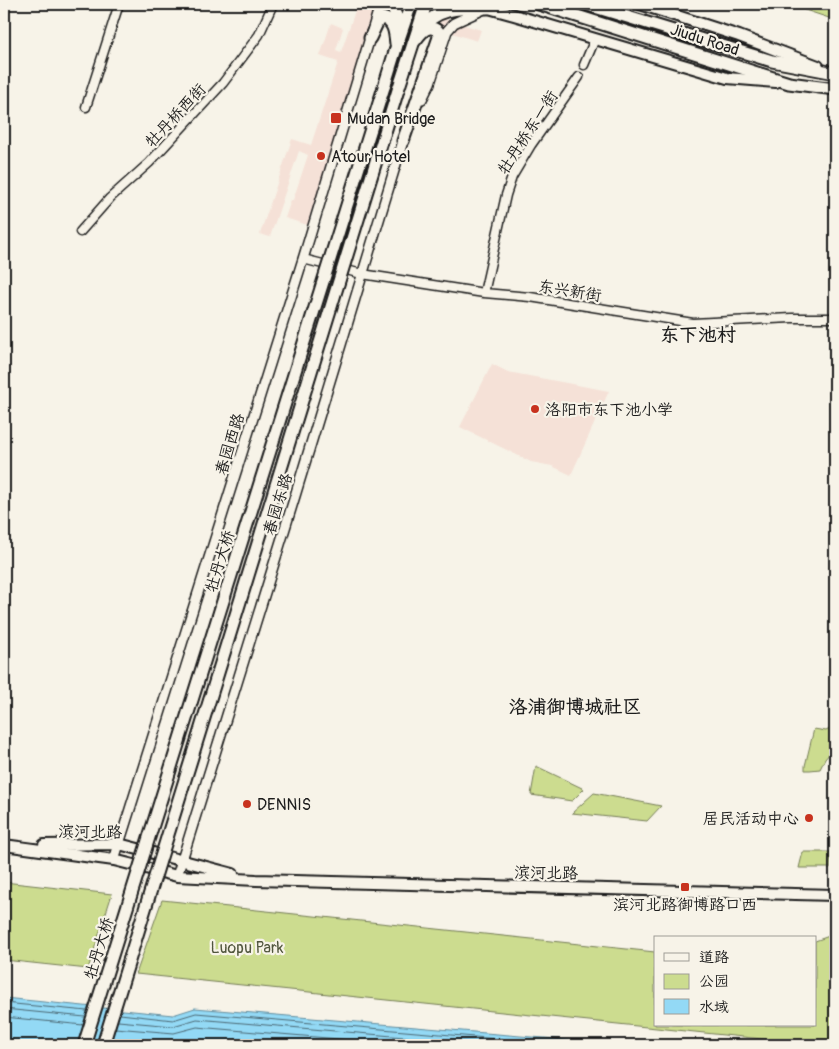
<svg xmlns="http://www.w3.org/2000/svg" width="839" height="1049" font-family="Pangolin,'LXGW WenKai TC',sans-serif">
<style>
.built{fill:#f5e1d7}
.green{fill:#ccdc8f;stroke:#747c56}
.water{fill:#93d9f5;stroke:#638d9e}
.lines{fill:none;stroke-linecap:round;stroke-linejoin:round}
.shore{stroke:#4c6873;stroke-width:1}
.minor-casing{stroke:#1c1c1c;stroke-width:11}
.tertiary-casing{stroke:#1c1c1c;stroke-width:12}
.secondary-casing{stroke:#1c1c1c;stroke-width:14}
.primary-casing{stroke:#1c1c1c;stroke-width:15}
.minor{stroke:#f7f3e8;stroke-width:8}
.tertiary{stroke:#f7f3e8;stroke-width:9}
.secondary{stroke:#f7f3e8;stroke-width:10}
.primary{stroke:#f7f3e8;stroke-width:11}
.primary-bridge-casing{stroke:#1c1c1c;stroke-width:15;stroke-linecap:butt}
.primary-bridge{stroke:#f7f3e8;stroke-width:11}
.poi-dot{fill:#c8321e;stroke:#f7f3e8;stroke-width:2}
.labels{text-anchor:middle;stroke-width:4.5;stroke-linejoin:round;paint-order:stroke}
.street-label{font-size:16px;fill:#1c1c1c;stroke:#f7f3e8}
.poi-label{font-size:16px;fill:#1c1c1c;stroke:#f7f3e8;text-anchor:start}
.park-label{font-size:16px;fill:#51563e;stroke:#f7f3e8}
.quarter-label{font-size:19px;font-weight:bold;fill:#1c1c1c;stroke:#f7f3e8}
</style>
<rect width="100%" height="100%" fill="#f7f3e8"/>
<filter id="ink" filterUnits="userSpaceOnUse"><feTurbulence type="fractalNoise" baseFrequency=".02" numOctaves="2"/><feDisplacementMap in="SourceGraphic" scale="10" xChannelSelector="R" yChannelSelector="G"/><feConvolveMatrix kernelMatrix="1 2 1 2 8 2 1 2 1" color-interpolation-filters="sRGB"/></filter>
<g filter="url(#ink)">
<path class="built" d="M354 4H398L412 8 413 4H424L422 12 481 30 477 41 387 12 385 20 383 19 320 209 323 211 317 228 285 218 291 200H293L308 155 299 151 270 237 260 234 292 139 311 145 338 62 320 56 331 23 343 28 336 50 341 52 355 11 352 10Z
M492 364 508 372 609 391 571 475 552 466 531 462 460 427Z"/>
<path class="green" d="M787 4H835V20Z
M834 727H835V747L825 759 820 769 810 770H805V766L814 729 826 731Z
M536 766 584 789 572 801 531 795Z
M594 793 661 806 647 821 572 813Z
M803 852H831L830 868H799Z
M4 882 112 894 88 969 4 960Z
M162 900 655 952V1025H815V941L835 934V1045H820L136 974Z"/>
<path class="water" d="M4 998 173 1015 195 1008 625 1045H4Z"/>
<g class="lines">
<path class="shore" d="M4 1003 87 1011
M4 1009 85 1017
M120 1014 173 1020 196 1013 567 1045
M4 1017 83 1025
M118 1021 173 1026 197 1019 496 1045
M115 1028 174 1033 197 1027 410 1045"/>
<g class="minor-casing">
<path id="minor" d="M584 65 595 39
M86 107 119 4
M80 232 110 198 149 163 223 83 259 35 273 4
M303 259 362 274 484 293 530 297 693 323 792 318H835
M484 293 506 195 512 177 531 145 579 77"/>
</g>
<g class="tertiary-casing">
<path id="tertiary" d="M422 99 430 83 447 31 454 23 482 10
M114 860 303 259 379 8V4
M177 876 295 496 403 141 405 135"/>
</g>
<g class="secondary-casing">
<path id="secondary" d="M640 4 739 36 818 66
M481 6 514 15 727 78 776 82
M4 845 114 860 177 876 256 880 835 895
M44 845 119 844 233 874"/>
</g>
<g class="primary-casing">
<path id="primary" d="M391 4 397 18V33
M539 4 789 83 835 89
M585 4 772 61 835 73
M420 31C435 7 461 8 487 8
M370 38 378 21 382 18C394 20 395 33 396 44
M384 87 397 45 411 4
M398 90 426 4
M403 141 439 37 438 31C427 22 420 35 413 43"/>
</g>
<use href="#minor" class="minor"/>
<use href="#tertiary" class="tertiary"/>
<use href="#secondary" class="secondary"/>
<use href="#primary" class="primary"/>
<g class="primary-bridge-casing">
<path id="primary-bridge" d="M84 1045 384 87
M103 1045 398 90"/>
</g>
<use href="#primary-bridge" class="primary-bridge"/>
</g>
</g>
<g class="poi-dot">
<rect x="330" y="112" width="12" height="12" rx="2.5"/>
<circle cx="321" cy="156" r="5"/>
<circle cx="535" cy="409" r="5"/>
<circle cx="247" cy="804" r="5"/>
<circle cx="809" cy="818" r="5"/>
<rect x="680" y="882" width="10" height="10" rx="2.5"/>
</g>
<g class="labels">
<g class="street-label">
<text transform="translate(705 39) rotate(18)" y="6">Jiudu Road</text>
<text transform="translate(175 115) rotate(-47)" y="6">牡丹桥西街</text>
<text transform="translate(527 132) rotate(-57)" y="6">牡丹桥东一街</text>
<text transform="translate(570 290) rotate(9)" y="6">东兴新街</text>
<text transform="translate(229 444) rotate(-73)" y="6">春园西路</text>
<text transform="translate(277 504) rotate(-73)" y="6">春园东路</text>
<text transform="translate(219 561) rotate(-73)" y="6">牡丹大桥</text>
<text transform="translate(90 831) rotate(1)" y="6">滨河北路</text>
<text transform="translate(546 872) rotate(1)" y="6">滨河北路</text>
<text transform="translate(98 948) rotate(-73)" y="6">牡丹大桥</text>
</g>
<g class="poi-label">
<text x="347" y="124">Mudan Bridge</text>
<text x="331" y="162">Atour Hotel</text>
<text x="545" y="415">洛阳市东下池小学</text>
<text x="257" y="810">DENNIS</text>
<text x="799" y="824" text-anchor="end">居民活动中心</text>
<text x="685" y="910" text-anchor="middle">滨河北路御博路口西</text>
</g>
<g class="park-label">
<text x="247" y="953">Luopu Park</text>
</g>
<g class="quarter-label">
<text x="698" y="341">东下池村</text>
<text x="575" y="713">洛浦御博城社区</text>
</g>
</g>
<rect width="839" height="1049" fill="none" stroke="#f7f3e8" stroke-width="20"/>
<rect x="10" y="10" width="819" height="1029" fill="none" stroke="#1c1c1c" stroke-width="2" filter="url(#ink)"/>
<rect x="654" y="936" width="162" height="90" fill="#f7f3e8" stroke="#9f9d96"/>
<rect x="664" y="953" width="25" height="8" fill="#f7f3e8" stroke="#9f9d96"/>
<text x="699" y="962" font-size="15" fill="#1c1c1c">道路</text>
<rect x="664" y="974" width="25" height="15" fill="#ccdc8f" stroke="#9f9d96"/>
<text x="699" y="986" font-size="15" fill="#1c1c1c">公园</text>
<rect x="664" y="999" width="25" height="15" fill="#93d9f5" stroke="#9f9d96"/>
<text x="699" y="1012" font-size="15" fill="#1c1c1c">水域</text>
</svg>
